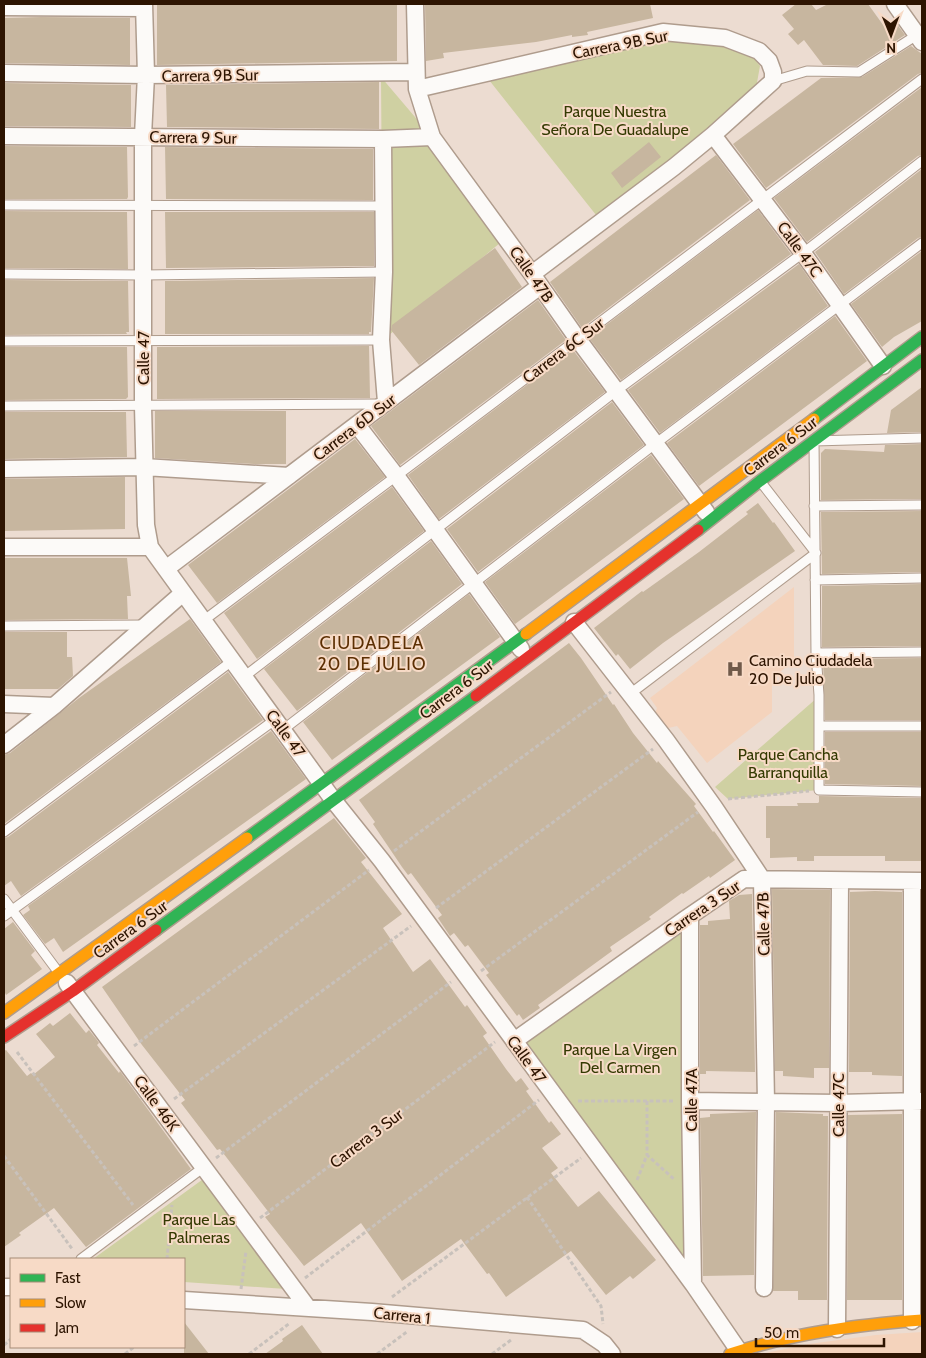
<svg xmlns="http://www.w3.org/2000/svg" width="926" height="1358" font-family="Cabin,sans-serif">
<style>
.built{fill:#f4d3bc}
.green{fill:#cfd0a2}
.building{fill:#c7b69f}
.lines{fill:none;stroke-linecap:round;stroke-linejoin:round}
.lane-casing{stroke:#af9c8d;stroke-width:11}
.street-casing{stroke:#af9c8d;stroke-width:19}
.fast-casing{stroke:#af9c8d;stroke-width:14}
.slow-casing{stroke:#af9c8d;stroke-width:14}
.jam-casing{stroke:#af9c8d;stroke-width:14}
.path{stroke:#c8c1bb;stroke-width:3;stroke-dasharray:4 2.5;stroke-linecap:butt}
.lane{stroke:#fcfaf8;stroke-width:9}
.street{stroke:#fcfaf8;stroke-width:16}
.fast{stroke:#30b455;stroke-width:11}
.slow{stroke:#ff9f0a;stroke-width:11}
.jam{stroke:#e5322d;stroke-width:11}
.labels{text-anchor:middle;stroke-width:4;stroke-linejoin:round;paint-order:stroke}
.street-label{font-size:16px;fill:#2d1401;stroke:#f7dac6}
.park-label{font-size:16px;fill:#343a02;stroke:#f7dac6}
.poi-label{font-size:16px;fill:#2d1401;stroke:#f7dac6;text-anchor:start}
.neighbourhood-label{font-size:18px;letter-spacing:1px;fill:#5c2f03;stroke:#f7dac6}
</style>
<rect width="100%" height="100%" fill="#ecdcd1"/>
<path class="built" d="M794 587V661L772 678V712L707 763 677 726 668 728 659 725 654 716 657 708 650 698Z
M922 1332V1354H761L809 1344 876 1335Z"/>
<path class="green" d="M663 36 728 39 750 54 760 66 756 88 673 165 600 220 489 80Z
M381 77 415 117 506 238 383 340Z
M818 697V790L728 799 715 787Z
M690 920 692 1283 521 1041Z
M206 1177 286 1289 184 1282V1259H93Z"/>
<path class="building" d="M157 4H397V61L157 65Z
M425 4H650L653 18 587 32 588 35 572 37V35L536 42 443 53 444 58 426 61Z
M796 4H811L816 10 828 4H868L886 29 896 23 905 35 857 66 823 65 804 40 798 45 788 34 794 29 782 15Z
M41 17 130 18V65L4 63V18Z
M911 46 922 54V73L918 74 766 188 733 144 821 78 862 77Z
M379 82V129L167 127 166 85Z
M4 83 131 85V127L4 126Z
M922 87V155L918 156 807 242 774 198Z
M649 142 661 157 622 188 611 173Z
M4 146 127 147 128 197 127 199H4Z
M165 147 373 149V200L166 199Z
M716 155 750 200 582 328 550 282Z
M922 169V237L918 238 844 294 815 252Z
M758 210 791 254 621 380 589 338Z
M4 211 127 212 128 269 4 268Z
M165 212H374V266L166 268Z
M495 248 522 287 419 365 391 330 392 325Z
M922 251V321L894 337 882 347 851 304Z
M799 264 828 306 660 433 628 390Z
M374 278 371 332H369V334H165V281Z
M4 280 128 281 129 332H126L127 334 4 335Z
M538 300 566 340 400 465 371 426Z
M835 316 867 361 699 486 667 443Z
M369 346 370 398 157 399V347Z
M4 347H127L128 397 126 399 4 400Z
M573 350 605 392 439 519 408 475Z
M922 387V432L887 433 891 410Z
M612 402 644 445 478 572 447 529Z
M155 411H286V464H254L155 458Z
M4 412H126L127 457 4 459Z
M355 439 385 477 217 603 188 565Z
M922 444V499L821 500V453L825 449 884 452 885 445Z
M651 455 684 499 515 624 485 582Z
M125 477V529L4 531V479Z
M392 487 424 531 257 659 224 613Z
M758 503 773 523 774 522 795 551 663 643 630 669 618 654 616 656 594 628 642 591 643 592 699 552 748 514 746 512Z
M922 511V572L822 574 821 512Z
M431 541 462 584 297 711 264 669Z
M4 558H127L131 596H127L128 619 4 620Z
M922 584V646L822 647V586Z
M469 594 500 637 332 760 303 722Z
M190 619 221 662 4 824V755L10 753 79 698Z
M4 632H67V657H72L73 676 58 689H4Z
M569 643 581 658 613 705 614 704 633 733 657 763 658 761 696 804 694 806 713 832 714 831 735 860 710 878 709 876 683 894 682 893 649 917 651 919 610 947 612 951 538 1005 540 1008 523 1020 519 1014 517 1016 486 975 489 973 468 945 465 947 454 933 450 936 438 918 442 915 411 873 408 875 402 867 373 824 375 822 359 800Z
M922 658V720H825L823 659Z
M228 672 263 720 21 896 11 881 4 886V838L8 837Z
M271 731 306 779 63 952 54 938 45 944 23 915 30 910 28 906Z
M825 732H922V786L825 784Z
M819 796 922 798V861H885V856H814V861H797V857L770 858V838H766V806H798L797 803H818L819 802Z
M334 818 366 858 361 862 402 914 383 928 413 972 430 959 465 1007 467 1005 487 1033 483 1036 506 1069 516 1082 521 1078 529 1089 526 1091 549 1123 551 1121 561 1134 542 1148 558 1168 551 1173 578 1207 599 1191 656 1260 633 1279 630 1276 606 1295 571 1251 506 1297 489 1273 487 1274 461 1239 402 1281 361 1223 304 1266 265 1217 270 1214 220 1149 217 1150 181 1103 185 1100 142 1045 102 987Z
M772 889 830 890 829 1068H814V1078L783 1076V1071H775Z
M875 891 902 892V1076L872 1075V1072H849L850 892Z
M752 894 755 1072 706 1071V1074H700V925H708V921L730 919 729 901 739 895Z
M13 922 35 951 31 955 42 969 6 995 4 991V929Z
M70 1013 86 1033 89 1030 97 1040 99 1043 97 1045 119 1073 120 1071 191 1169 86 1247 54 1208 19 1233 21 1235 4 1247V1051L6 1050 27 1076 31 1073 33 1075 55 1057 36 1034 50 1023 53 1026Z
M756 1112 754 1275 703 1276 700 1118 710 1117V1114Z
M776 1112 823 1114V1116H828L827 1300H798V1291H773Z
M902 1114V1300H847L848 1115Z
M184 1322 209 1354H184Z
M302 1325 323 1354H265L283 1341 282 1339Z"/>
<g class="lines">
<g class="lane-casing">
<path id="lane" d="M773 81 807 71 859 72 917 35
M4 205 384 206
M4 274 144 275 384 272
M4 341 381 340
M4 406 381 404
M922 438 814 441 816 653 819 695V790L922 792
M814 506 922 505
M815 580 922 578
M203 621C444 442 682 258 922 79
M4 626 146 625
M816 653 922 652
M245 676 616 391 803 253 922 161
M630 694 816 553 760 481
M819 726H922
M284 729 655 444 922 243
M4 832 232 661
M4 899 59 973
M4 916 276 719
M81 1259 204 1167"/>
</g>
<g class="street-casing">
<path id="street" d="M144 4 146 75 143 136V406L146 525 150 547 334 801 382 861 693 1284 741 1354
M415 4 417 89 432 137 532 274 577 338 706 512
M895 4 922 42
M4 7 144 8
M4 73 146 75 416 72
M417 89 663 32 725 38 759 51 769 61 773 72V81L713 135 674 167 532 274
M713 135 803 253 883 366
M4 136 383 139 432 137
M383 139 384 272 381 340 386 402
M357 425 397 477 521 649
M4 469 144 467 289 476
M4 547H150
M167 568 540 286
M574 622 666 740 714 807 762 879 766 1102 764 1288
M4 704 54 706
M4 745 54 706 183 593
M912 881V1321
M690 916V1101L693 1284
M67 983 308 1308
M514 1041 684 920 744 879 922 881
M690 1101 838 1103 922 1101
M4 1287H11
M184 1300 372 1312 583 1330 604 1344 612 1354
M837 1329 840 881"/>
</g>
<g class="fast-casing">
<path id="fast" d="M814 419 922 337
M698 530 760 481 922 360
M247 838 526 634
M156 930 476 696"/>
</g>
<g class="slow-casing">
<path id="slow" d="M526 634 814 419
M4 1013 247 838
M730 1354C793 1333 856 1325 922 1320"/>
</g>
<g class="jam-casing">
<path id="jam" d="M476 696 698 530
M4 1037 73 991 156 930"/>
</g>
<path class="path" d="M728 799 809 791
M394 851 611 692
M436 908 653 749
M481 971 698 812
M134 1046 369 870
M17 1052 133 1205
M174 1099 411 926
M578 1101H675
M647 1101V1155
M4 1156 73 1250
M216 1158 451 982
M637 1180 647 1155 675 1180
M527 1197 601 1306 603 1324
M260 1218 495 1042
M167 1259 172 1205
M305 1278 539 1100
M241 1289 246 1251
M392 1297 581 1158
M4 1345 11 1339
M125 1354 134 1347
M249 1354 290 1323
M377 1354 408 1331
M492 1354 511 1340"/>
<use href="#lane" class="lane"/>
<use href="#street" class="street"/>
<use href="#fast" class="fast"/>
<use href="#slow" class="slow"/>
<use href="#jam" class="jam"/>
</g>
<defs>
<g id="hospital-bare" transform="scale(1.35)"><path d="M-5-5h3v3.5h4V-5h3V5h-3V1.5h-4V5h-3Z" fill="#705a4a" stroke="#f7dac6" stroke-width="2.5" paint-order="stroke"/></g>
</defs>
<g fill-rule="evenodd">
<use href="#hospital-bare" x="735" y="669"/>
</g>
<g class="labels">
<g class="street-label">
<text transform="translate(620 44) rotate(-11)" y="6">Carrera 9B Sur</text>
<text transform="translate(210 75) rotate(-1)" y="6">Carrera 9B Sur</text>
<text transform="translate(193 137) rotate(1)" y="6">Carrera 9 Sur</text>
<text transform="translate(800 249) rotate(54)" y="6">Calle 47C</text>
<text transform="translate(532 274) rotate(55)" y="6">Calle 47B</text>
<text transform="translate(563 350) rotate(-37)" y="6">Carrera 6C Sur</text>
<text transform="translate(143 358) rotate(-90)" y="6">Calle 47</text>
<text transform="translate(354 427) rotate(-37)" y="6">Carrera 6D Sur</text>
<text transform="translate(780 446) rotate(-37)" y="6">Carrera 6 Sur</text>
<text transform="translate(456 689) rotate(-37)" y="6">Carrera 6 Sur</text>
<text transform="translate(286 733) rotate(54)" y="6">Calle 47</text>
<text transform="translate(702 908) rotate(-34)" y="6">Carrera 3 Sur</text>
<text transform="translate(763 924) rotate(-91)" y="6">Calle 47B</text>
<text transform="translate(130 929) rotate(-36)" y="6">Carrera 6 Sur</text>
<text transform="translate(527 1059) rotate(54)" y="6">Calle 47</text>
<text transform="translate(691 1100) rotate(-90)" y="6">Calle 47A</text>
<text transform="translate(157 1103) rotate(54)" y="6">Calle 46K</text>
<text transform="translate(838 1105) rotate(-90)" y="6">Calle 47C</text>
<text transform="translate(366 1138) rotate(-37)" y="6">Carrera 3 Sur</text>
<text transform="translate(402 1315) rotate(6)" y="6">Carrera 1</text>
</g>
<g class="park-label">
<text x="615" y="117">Parque Nuestra<tspan x="615" dy="18">Señora De Guadalupe</tspan></text>
<text x="788" y="760">Parque Cancha<tspan x="788" dy="18">Barranquilla</tspan></text>
<text x="620" y="1055">Parque La Virgen<tspan x="620" dy="18">Del Carmen</tspan></text>
<text x="199" y="1225">Parque Las<tspan x="199" dy="18">Palmeras</tspan></text>
</g>
<g class="poi-label">
<text x="749" y="666">Camino Ciudadela<tspan x="749" dy="18">20 De Julio</tspan></text>
</g>
<g class="neighbourhood-label">
<text x="372" y="649">CIUDADELA<tspan x="372" dy="21">20 DE JULIO</tspan></text>
</g>
</g>
<rect width="926" height="1358" fill="none" stroke="#2d1401" stroke-width="10"/>
<rect x="10" y="1258" width="175" height="90" fill="#f7dac6" stroke="#a68b77"/>
<rect x="20" y="1274" width="25" height="8" fill="#30b455" stroke="#a68b77"/>
<text x="55" y="1283" font-size="15" fill="#2d1401">Fast</text>
<rect x="20" y="1299" width="25" height="8" fill="#ff9f0a" stroke="#a68b77"/>
<text x="55" y="1308" font-size="15" fill="#2d1401">Slow</text>
<rect x="20" y="1324" width="25" height="8" fill="#e5322d" stroke="#a68b77"/>
<text x="55" y="1333" font-size="15" fill="#2d1401">Jam</text>
<g transform="translate(891 35) rotate(179)" stroke="#f7dac6" stroke-width="4" paint-order="stroke">
<path d="M0-4L9 19L0 12L-9 19Z" fill="#2d1401"/>
<text y="-8" font-size="14" font-weight="bold" text-anchor="middle" fill="#2d1401">N</text>
</g>
<path d="M756 1338v8h128v-8" fill="none" stroke="#2d1401" stroke-width="2.5"/>
<text x="764" y="1338" font-size="15" fill="#2d1401" stroke="#f7dac6" stroke-width="4" paint-order="stroke">50 m</text>
</svg>
